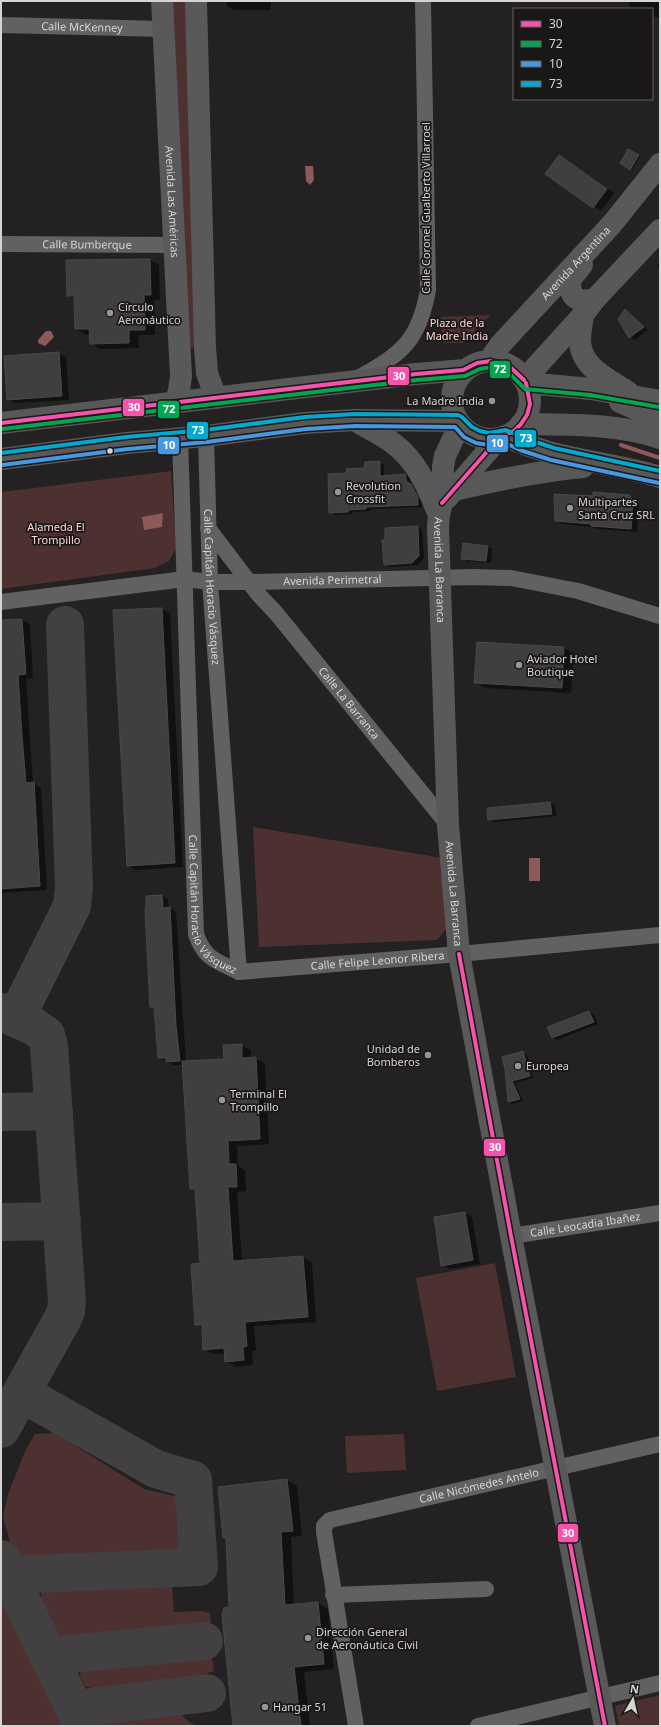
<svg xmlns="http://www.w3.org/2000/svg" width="661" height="1727" font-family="'Noto Sans',sans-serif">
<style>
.green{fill:#4d3131}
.water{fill:#8d5959}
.shadow{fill:#0007}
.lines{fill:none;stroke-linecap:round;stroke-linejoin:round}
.stream{stroke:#8d5959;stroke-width:4}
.taxiway{stroke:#424040;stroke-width:38}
.building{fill:#403e3e;stroke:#4a4848}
.street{stroke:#616161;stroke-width:16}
.secondary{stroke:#5a5959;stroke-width:22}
.primary{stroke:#595858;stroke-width:22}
.bus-1-casing{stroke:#1a1717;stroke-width:7}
.bus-2-casing{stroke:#1a1717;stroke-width:7}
.bus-3-casing{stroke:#1a1717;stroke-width:7}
.bus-4-casing{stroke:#1a1717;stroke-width:7}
.bus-1{stroke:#f653ac;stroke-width:4}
.bus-2{stroke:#00a651;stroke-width:4}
.bus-3{stroke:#4699e1;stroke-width:4}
.bus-4{stroke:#00a9ce;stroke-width:4}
.poi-dot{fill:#989695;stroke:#1a1717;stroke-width:1.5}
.bus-dot{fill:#d7d5d4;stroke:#1a1717;stroke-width:1.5}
.labels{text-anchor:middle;stroke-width:3.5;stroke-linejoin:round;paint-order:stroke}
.street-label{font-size:11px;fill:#d7d5d4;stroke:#1a1717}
.poi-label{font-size:11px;fill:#d7d5d4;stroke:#1a1717;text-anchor:start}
.park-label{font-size:11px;fill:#fcd6d5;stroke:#1a1717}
.line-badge{stroke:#1a1717;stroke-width:1.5}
.badge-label{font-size:11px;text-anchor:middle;font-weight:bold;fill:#fff}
</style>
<rect width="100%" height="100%" fill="#232121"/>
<path class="green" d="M170 1H192L202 347 183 348Z
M490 315 463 343H443L441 317Z
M171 471 176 548 169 561 155 568 1 589V492Z
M253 827 443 858 447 928 437 940 259 947Z
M495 1263 516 1377 437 1391 416 1278Z
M55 1433 144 1489 188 1499 192 1558 30 1563 14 1556 3 1517 8 1494 26 1449 35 1434Z
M404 1434 406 1470 347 1473 345 1436Z
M163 1578 172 1585 174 1612 201 1611 210 1613 211 1627 205 1633 69 1639 57 1636 40 1601 43 1585 52 1579Z
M1 1585 71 1726H1Z
M189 1654 212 1657 214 1671 170 1686 104 1692 85 1686 80 1675 82 1665 89 1661Z
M660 1695V1726H619L615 1706Z
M170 1703 189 1722 197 1726H103L106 1710 121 1705Z"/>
<path class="water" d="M305 166H313L314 180 310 185 306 181Z
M46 331H51L54 337 45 346 38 343V340Z
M163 513 162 527 144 530 142 517Z
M529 858H540V881H529Z"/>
<path class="shadow" d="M227 1H271V10H234L227 6Z
M629 1H660V17H652V9H634L629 6Z
M629 150 640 157 632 170 621 163Z
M566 160 614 193 601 211 546 174Z
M150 260 159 265 160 300H154L155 335H138L139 348 100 349 91 343 90 334 86 335 76 329 75 300 68 295Z
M660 262V268L657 266Z
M626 310 648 330 635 340 630 337Z
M58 353 66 357 69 400 15 403 8 399Z
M379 462 384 465V476L405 475 410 478 411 485 416 488 422 500V507L371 509V511L352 512V514L335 515 330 512 348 474 365 469Z
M629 496 636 500 639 505 637 532 598 529 593 527 562 524 556 520 594 497Z
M418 527 422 530 424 559 417 565 390 567 385 564Z
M488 546 492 549 491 563 467 561 462 558Z
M162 609 170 613 183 867 135 870 128 865Z
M22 620 30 624 33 678 26 679 33 783 41 788 47 890 1 893V621Z
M564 648 574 654 571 693 485 688 475 682Z
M550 803 555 805 556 816 494 822 489 819 488 809Z
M162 896 168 899 169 908 176 912 186 1062 225 1060 241 1045 251 1050V1058H255L265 1063 269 1144 237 1146 238 1166 245 1170 246 1191 237 1192 242 1261 303 1257 312 1263 316 1322 254 1326 256 1351H252L253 1365 235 1367 226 1361 225 1354H214L204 1349 203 1328 196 1324 201 1264 196 1191 191 1189 184 1065H173L159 1058 155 1008 151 1006Z
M589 1012 594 1014 598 1024 557 1040 552 1037Z
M522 1052 527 1055 533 1078 515 1083 523 1101 512 1104 509 1102 506 1069Z
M465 1213 472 1217 480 1264 450 1269 442 1265Z
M287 1480 297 1486 302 1536 291 1537 294 1605 318 1603 328 1609 334 1669 304 1672 310 1726H234L230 1608 227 1539 224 1537Z"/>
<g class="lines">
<path class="stream" d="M621 445 660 458"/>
<path class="taxiway" d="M1 1012 33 1026 46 1035 49 1046 67 1301 66 1311 62 1320 1 1429
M16 1018 72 906 74 887 65 625
M1 1112 54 1111
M1 1222 62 1221
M1 1559 83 1726
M10 1575 199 1567 193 1480 156 1469 21 1393
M48 1656 204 1641
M75 1709 207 1693"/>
</g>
<path class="building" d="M628 149 639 155 630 170 620 163Z
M559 155 607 189 593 208 545 174Z
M150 259 151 295H144L145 330H129V343L90 344 89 329H75L74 296H67L66 260Z
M625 309 644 327 629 338 618 319Z
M59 352 62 396 7 400 4 356Z
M380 461V476L405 474 407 482 411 484 418 497V505L366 507V509L348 510V512L329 513 328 474 347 473 346 469 364 468 365 462Z
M593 492 629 495 633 501 631 529 591 526V524L555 521 554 494 593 496Z
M418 526 419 556 412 563 384 565 382 540H385V528Z
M463 543 488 546 486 561 461 559Z
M162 608 175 863 127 866 113 610Z
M22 619 26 674 18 675 22 736 26 783 34 782 40 886 1 889V620Z
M477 642 564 647 562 688 474 683Z
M550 802 552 814 488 820 487 808Z
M162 895 163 908 170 907 176 1025 180 1061 166 1062V1058H158L154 1007H150L145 909 146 908V896Z
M589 1011 594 1022 552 1038 547 1027Z
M242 1044V1058L256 1057 260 1139 228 1141 229 1164H236L237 1187H228L233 1261 303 1256 308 1317 245 1322 247 1346 243 1347 244 1360 225 1362 224 1348 203 1350 202 1325H195L191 1264 200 1263 195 1189H190L182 1061 224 1059 223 1045Z
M523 1051 530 1076 512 1081 520 1099 508 1102 505 1069 502 1057Z
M465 1212 473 1260 441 1266 434 1217Z
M287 1479 293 1531 281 1532 285 1605 318 1602 324 1664 294 1667 301 1726H233L222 1615 224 1608 229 1607 226 1538H223L218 1487Z"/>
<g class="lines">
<g class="street">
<path id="s1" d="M1 25 163 29"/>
<path id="s2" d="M1 244 174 245"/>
<path d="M360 377C403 353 419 340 428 290L423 1"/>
<path id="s3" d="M206 436 210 582 239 972"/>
<path id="s4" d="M180 438 196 934C204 959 217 961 239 972"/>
<path id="s5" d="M208 528 258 594 276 613 448 825"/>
<path id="s6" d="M1 602 185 579 210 582H250L473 577 511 578 578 591 660 616"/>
<path id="s7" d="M239 972 459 954 660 935"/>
<path id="s8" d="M511 1236 660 1213"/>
<path d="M333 1595 486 1589"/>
<path id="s9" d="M356 1726 324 1532V1526L330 1520 660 1444"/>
<path d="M478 1726 660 1683"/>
</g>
<g class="secondary">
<path id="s10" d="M162 1 181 376 179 390 176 403"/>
<path d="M196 1 205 348 207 373 216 398"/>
<path d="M582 265 570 280C569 299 579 303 595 299"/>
<path id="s11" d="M489 361 500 345 612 224 660 164"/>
<path d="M524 380 583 315 595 299 660 230"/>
<path id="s12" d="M460 424 445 456 443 467 442 503 439 515 438 527 448 825 459 954 511 1236 605 1726"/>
<path d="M447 498 499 438"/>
</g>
<path class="primary" d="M583 315C582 323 580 332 580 340 580 367 608 379 628 392
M452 400a39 39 0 1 1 78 0a39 39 0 1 1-78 0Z
M526 383 591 389 660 401
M620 402 660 420
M356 421C373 431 393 440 406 455 422 472 430 494 439 515
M1 423 416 374 465 370
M521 424C568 425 615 423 660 438
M505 436C554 460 608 461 660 477
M1 459 127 443 206 436 305 423 355 420 458 421
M454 490C497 480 539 471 583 467"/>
<g class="bus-1-casing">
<path id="bus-1" d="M1 423 416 374 463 370 477 363 491 361 509 366 524 380
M442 503 499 438 514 431 521 424 527 415 530 404 526 383
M459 954 511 1236 605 1726"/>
</g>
<g class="bus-2-casing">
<path id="bus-2" d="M2 429 417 380 465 376 480 369 492 367 508 372 525 389 590 395 659 407"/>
</g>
<g class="bus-3-casing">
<path id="bus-3" d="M2 465 128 449 207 442 306 429 355 426 455 427 464 437 476 443 489 445 504 442 520 450 551 460 659 483"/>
</g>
<g class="bus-4-casing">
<path id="bus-4" d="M1 453 126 437 205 430 305 417 355 414 458 415 462 417 472 427 480 431 489 433 506 430 524 438 554 448 660 471"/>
</g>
<use href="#bus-1" class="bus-1"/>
<use href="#bus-2" class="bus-2"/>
<use href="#bus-3" class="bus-3"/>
<use href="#bus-4" class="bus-4"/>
</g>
<g class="poi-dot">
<circle cx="110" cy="313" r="4"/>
<circle cx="492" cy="401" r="4"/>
<circle cx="338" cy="492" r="4"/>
<circle cx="570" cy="508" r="4"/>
<circle cx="519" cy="665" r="4"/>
<circle cx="428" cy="1055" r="4"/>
<circle cx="518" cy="1066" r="4"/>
<circle cx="222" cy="1100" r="4"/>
<circle cx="308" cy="1638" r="4"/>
<circle cx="265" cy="1707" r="4"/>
</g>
<circle class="bus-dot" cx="110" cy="451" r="3.5"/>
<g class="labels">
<g class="street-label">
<text dy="4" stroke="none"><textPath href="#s1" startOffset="81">Calle McKenney</textPath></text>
<text dy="4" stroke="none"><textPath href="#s10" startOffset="201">Avenida Las Américas</textPath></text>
<text transform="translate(426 208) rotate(-90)" y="4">Calle Coronel Gualberto Villarroel</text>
<text dy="4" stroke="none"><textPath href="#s2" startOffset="86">Calle Bumberque</textPath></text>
<text dy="4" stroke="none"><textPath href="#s11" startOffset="131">Avenida Argentina</textPath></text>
<text dy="4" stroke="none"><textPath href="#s12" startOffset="150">Avenida La Barranca</textPath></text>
<text dy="4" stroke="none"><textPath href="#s6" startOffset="333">Avenida Perimetral</textPath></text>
<text dy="4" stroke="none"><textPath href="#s3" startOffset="151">Calle Capitán Horacio Vásquez</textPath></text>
<text dy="4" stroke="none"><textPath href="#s5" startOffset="225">Calle La Barranca</textPath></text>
<text dy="4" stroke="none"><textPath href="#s12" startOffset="474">Avenida La Barranca</textPath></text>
<text dy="4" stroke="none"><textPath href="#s4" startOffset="475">Calle Capitán Horacio Vásquez</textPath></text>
<text dy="4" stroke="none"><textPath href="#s7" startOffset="139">Calle Felipe Leonor Ribera</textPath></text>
<text dy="4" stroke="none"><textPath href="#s8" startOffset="75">Calle Leocadia Ibañez</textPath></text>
<text dy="4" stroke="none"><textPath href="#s9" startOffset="364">Calle Nicómedes Antelo</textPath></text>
</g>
<g class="poi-label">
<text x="118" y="311">Círculo<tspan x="118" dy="13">Aeronáutico</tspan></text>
<text x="484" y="405" text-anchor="end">La Madre India</text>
<text x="346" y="490">Revolution<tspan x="346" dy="13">Crossfit</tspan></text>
<text x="578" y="506">Multipartes<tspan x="578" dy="13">Santa Cruz SRL</tspan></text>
<text x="527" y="663">Aviador Hotel<tspan x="527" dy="13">Boutique</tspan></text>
<text x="420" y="1053" text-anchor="end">Unidad de<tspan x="420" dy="13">Bomberos</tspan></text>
<text x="526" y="1070">Europea</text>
<text x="230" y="1098">Terminal El<tspan x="230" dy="13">Trompillo</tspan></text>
<text x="316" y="1636">Dirección General<tspan x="316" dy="13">de Aeronáutica Civil</tspan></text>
<text x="273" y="1711">Hangar 51</text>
</g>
<g class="park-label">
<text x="457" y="327">Plaza de la<tspan x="457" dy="13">Madre India</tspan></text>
<text x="56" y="531">Alameda El<tspan x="56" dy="13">Trompillo</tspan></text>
</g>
</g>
<g class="line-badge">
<rect x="489" y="360" width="22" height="19" rx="4" fill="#00a651"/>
<rect x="387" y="366" width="23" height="20" rx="4" fill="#f653ac"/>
<rect x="122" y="398" width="23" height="19" rx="4" fill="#f653ac"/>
<rect x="157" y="400" width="23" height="19" rx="4" fill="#00a651"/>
<rect x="186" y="421" width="23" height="19" rx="4" fill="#00a9ce"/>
<rect x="514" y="429" width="23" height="19" rx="4" fill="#00a9ce"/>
<rect x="486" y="434" width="23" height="19" rx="4" fill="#4699e1"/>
<rect x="157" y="436" width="23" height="19" rx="4" fill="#4699e1"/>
<rect x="483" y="1138" width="23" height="19" rx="4" fill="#f653ac"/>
<rect x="557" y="1523" width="22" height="20" rx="4" fill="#f653ac"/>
</g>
<g class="badge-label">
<text x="500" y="373">72</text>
<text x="399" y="380">30</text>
<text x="134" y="411">30</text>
<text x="169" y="413">72</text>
<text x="198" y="434">73</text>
<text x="526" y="442">73</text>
<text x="497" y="447">10</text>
<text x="169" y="449">10</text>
<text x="495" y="1151">30</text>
<text x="568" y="1537">30</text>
</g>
<rect width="661" height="1727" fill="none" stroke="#d7d5d4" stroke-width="4"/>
<rect x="513" y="8" width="140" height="92" fill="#1a1717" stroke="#666363"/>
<rect x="521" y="21" width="20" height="6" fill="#f653ac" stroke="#666363"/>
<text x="549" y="28" font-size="12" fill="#d7d5d4">30</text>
<rect x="521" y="41" width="20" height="6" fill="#00a651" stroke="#666363"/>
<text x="549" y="48" font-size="12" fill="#d7d5d4">72</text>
<rect x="521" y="61" width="20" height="6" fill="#4699e1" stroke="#666363"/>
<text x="549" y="68" font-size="12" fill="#d7d5d4">10</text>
<rect x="521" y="81" width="20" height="6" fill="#00a9ce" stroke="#666363"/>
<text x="549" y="88" font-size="12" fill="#d7d5d4">73</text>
<g transform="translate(633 1699) rotate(9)" stroke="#1a1717" stroke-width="3" paint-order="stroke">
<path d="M0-3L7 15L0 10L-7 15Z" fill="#d7d5d4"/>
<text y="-6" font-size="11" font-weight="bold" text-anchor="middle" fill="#d7d5d4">N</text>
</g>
</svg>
